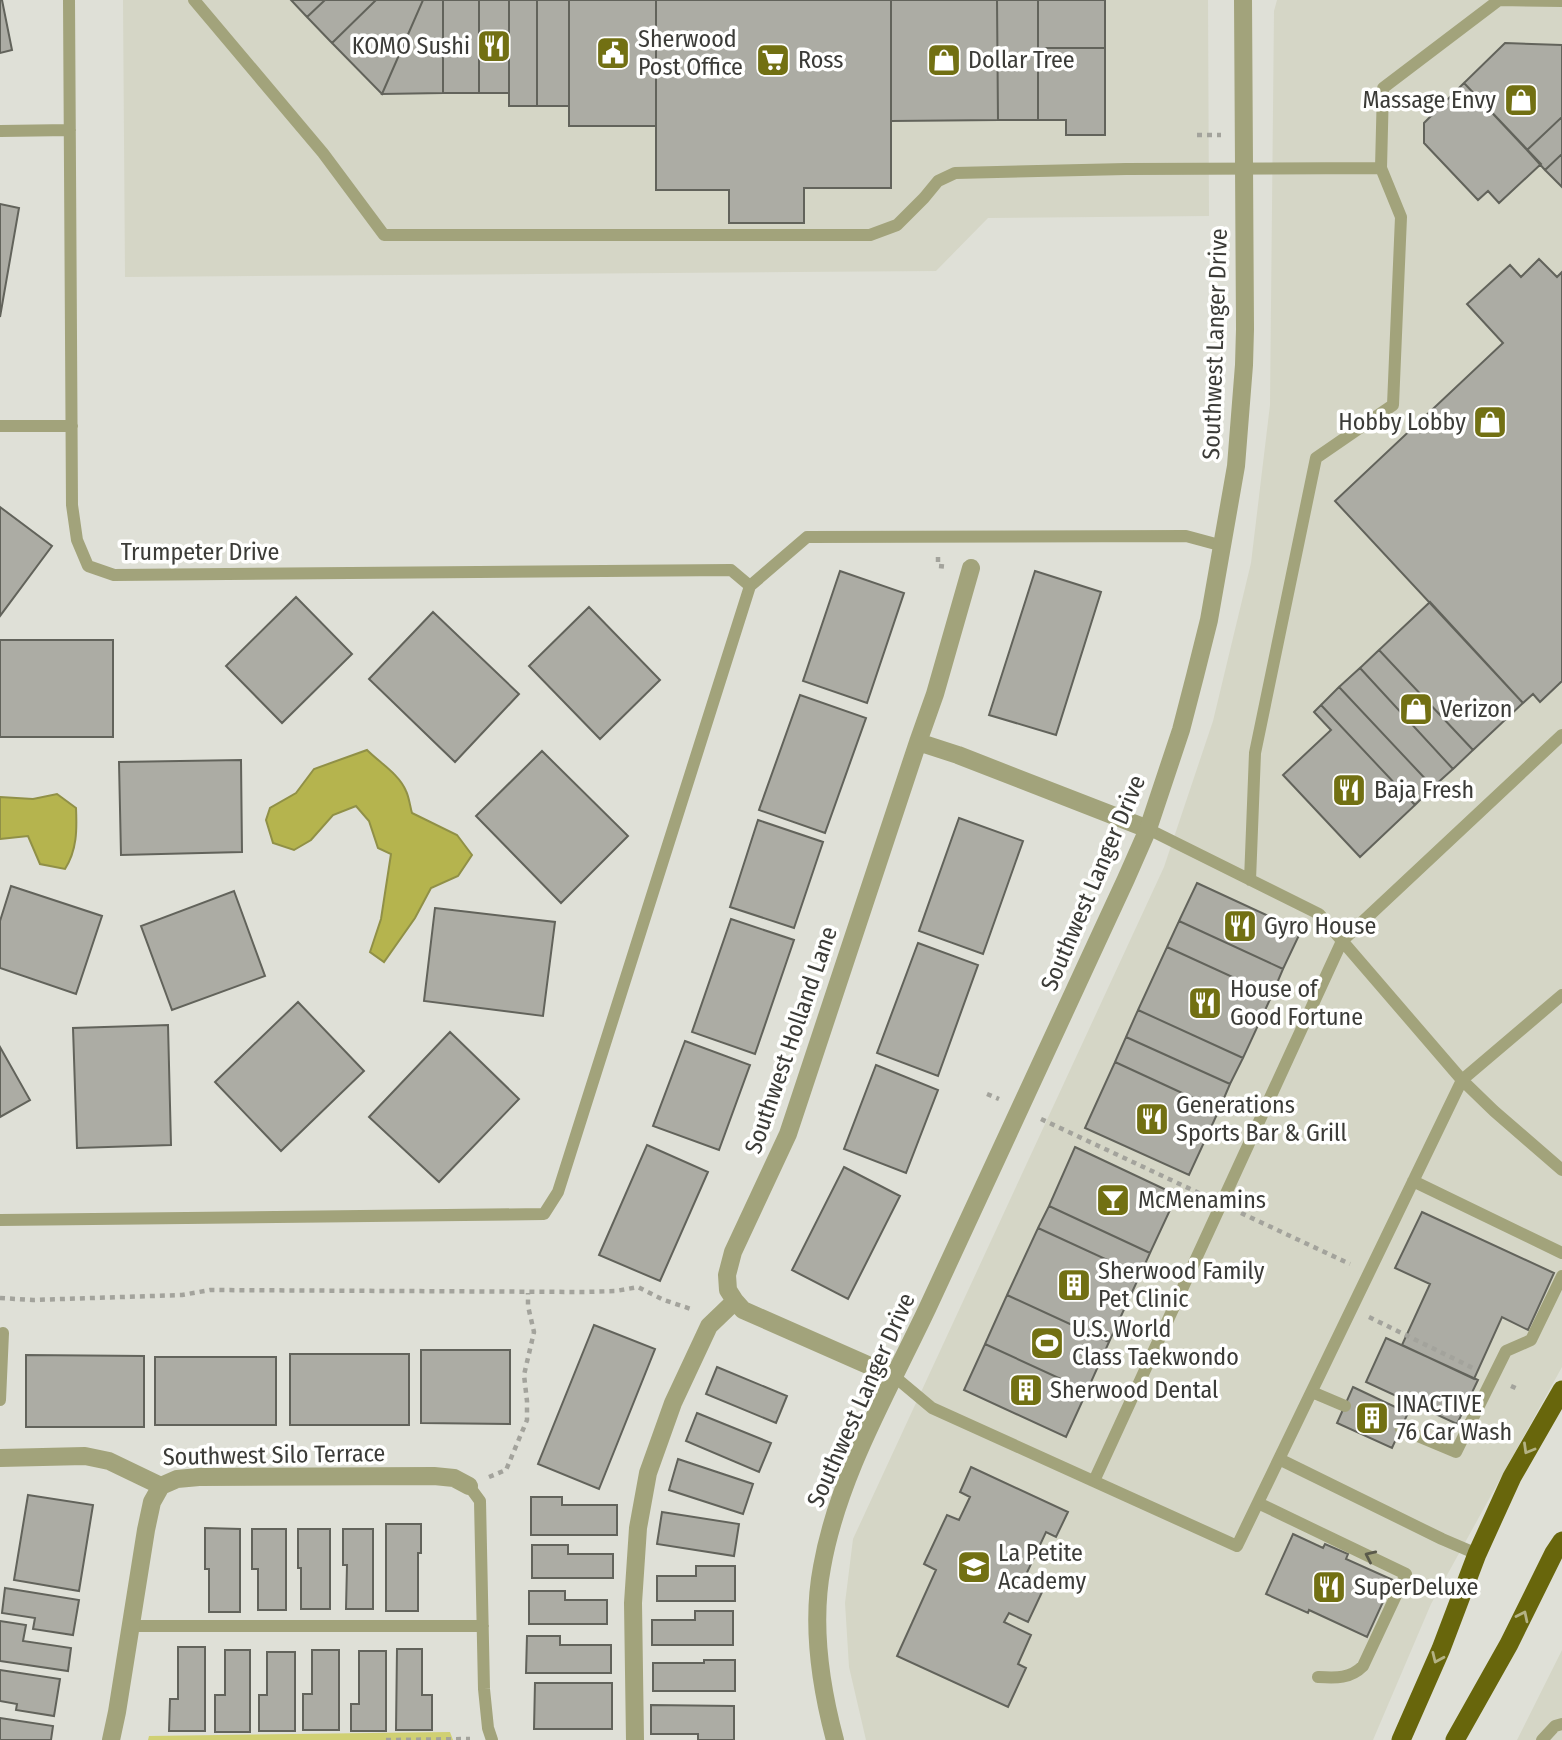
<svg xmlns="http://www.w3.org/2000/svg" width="1562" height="1740" font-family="'Fira Sans Condensed',sans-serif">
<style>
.built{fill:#d5d6c6}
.green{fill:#d0d073}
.water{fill:#b5b44e;stroke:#909047;stroke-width:2}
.building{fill:#acaca4;stroke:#62635b;stroke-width:2}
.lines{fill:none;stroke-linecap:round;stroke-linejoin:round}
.path{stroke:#a3a39c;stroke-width:4.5;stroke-dasharray:5 5;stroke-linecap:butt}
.service{stroke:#a2a37b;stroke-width:12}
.minor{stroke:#a2a37b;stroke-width:18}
.tertiary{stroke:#a2a37b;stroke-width:18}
.trunk{stroke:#68660c;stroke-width:19}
.oneway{stroke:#b4b285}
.oneway2{stroke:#5a5a4b}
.labels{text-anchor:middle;stroke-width:7;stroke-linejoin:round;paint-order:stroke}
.poi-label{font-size:24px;fill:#3b3b37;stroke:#fffffe;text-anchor:start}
.street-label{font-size:24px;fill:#3b3b37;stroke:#fffffe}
</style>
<rect width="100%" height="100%" fill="#dfe0d7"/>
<path class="built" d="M123 0H1208L1209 216 988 218 936 271 125 277Z
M1277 0H1562V1367L1431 1604 1373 1740H866L849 1667 845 1603 853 1539 1164 867 1213 721 1251 563 1270 405 1274 11Z
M1562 1650V1740H1517Z"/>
<path class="green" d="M450 1732 453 1740H148L149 1736Z"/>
<path class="water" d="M367 750C380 763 399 774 406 791 409 797 410 806 412 813L457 835 472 855 458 876 431 888 415 918 384 962 370 952 381 919 391 854 378 848 369 821 356 806 333 815 311 840 294 850 273 843 266 820 270 808 296 793 314 769Z
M57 794 76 808C77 830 77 850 65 869L40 864 28 836 0 839V797L33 799Z"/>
<path class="building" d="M0 0H2L12 50 0 53Z
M291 0H325L307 17Z
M325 0H376L332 43 307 17Z
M376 0H423L382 94 332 43Z
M423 0H443V93L382 94Z
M443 0H479V93H443Z
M479 0H509V93H479Z
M509 0H537V106H509Z
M537 0H569V106H537Z
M569 0H656V126H569Z
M656 0H891V188H804V223H729V190H656Z
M891 0H997L998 120 891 121Z
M997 0H1038V120H998Z
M1038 0H1105V48H1038Z
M1505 43 1562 45V117L1527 150 1464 83Z
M1038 48H1105V135H1066V120H1038Z
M1464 83 1541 164 1499 203 1488 191 1478 200 1424 143V123Z
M1562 117V154L1545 170 1527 150Z
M1562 154V187L1545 170Z
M0 204 19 208 0 317Z
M1539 259 1557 277 1562 272V681L1540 702 1533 694 1523 703 1335 501 1503 343 1467 304 1510 265 1521 277Z
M0 507 52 546 0 616Z
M840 571 904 593 867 703 803 681Z
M1035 571 1101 592 1056 735 989 715Z
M296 597 352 654 282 723 226 666Z
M1430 602 1523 703 1473 750 1379 650Z
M589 607 660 680 600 739 529 666Z
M433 612 519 694 455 762 369 679Z
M0 640H113V737H0Z
M1379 650 1473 750 1453 769 1360 668Z
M1360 668 1453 769 1433 787 1339 687Z
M1339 687 1433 787 1415 805 1321 705Z
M800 695 866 718 825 833 759 810Z
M1321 705 1415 805 1360 857 1283 775 1331 730 1314 712Z
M542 751 628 836 561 903 476 816Z
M241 760 242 852 121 855 119 762Z
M959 818 1023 841 983 954 919 931Z
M758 820 823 842 794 928 730 907Z
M1197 883 1301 931 1283 969 1179 921Z
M11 886 102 916 76 994 0 968V921Z
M234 891 265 976 172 1010 141 926Z
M435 908 555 922 543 1016 424 1001Z
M731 919 794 940 755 1054 692 1032Z
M1179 921 1283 969 1272 995 1167 947Z
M918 943 978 965 938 1076 877 1053Z
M1167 947 1272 995 1243 1058 1138 1010Z
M298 1002 364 1071 281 1151 215 1082Z
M1138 1010 1243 1058 1230 1084 1126 1037Z
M168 1025 171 1145 77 1148 73 1028Z
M450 1032 519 1099 439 1182 369 1117Z
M1126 1037 1230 1084 1219 1110 1115 1062Z
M685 1041 750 1065 719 1150 653 1126Z
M0 1047 30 1100 0 1117Z
M1115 1062 1219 1110 1189 1175 1085 1128Z
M876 1065 938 1090 906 1173 844 1149Z
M647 1145 708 1172 660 1281 599 1255Z
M1075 1147 1177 1195 1150 1253 1049 1206Z
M844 1167 900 1196 848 1299 792 1270Z
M1049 1206 1150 1253 1140 1275 1038 1228Z
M1422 1212 1554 1273 1528 1330 1502 1317 1474 1379 1402 1345 1430 1284 1395 1268Z
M1038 1228 1140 1275 1109 1342 1007 1295Z
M1007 1295 1109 1342 1087 1391 985 1344Z
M594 1325 655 1349 599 1489 538 1464Z
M1386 1338 1478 1380 1457 1424 1366 1382Z
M985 1344 1087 1391 1066 1437 964 1390Z
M421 1350H510V1424L421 1423Z
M290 1354H409V1425H290Z
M26 1355 144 1356V1427H26Z
M155 1357H276V1425H155Z
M717 1367 787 1396 776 1423 706 1394Z
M1353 1387 1408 1413 1392 1448 1337 1423Z
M697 1413 771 1443 759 1472 686 1441Z
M678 1459 753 1484 743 1514 669 1490Z
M971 1467 1068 1512 1056 1537 1046 1532 1023 1581 1043 1590 1028 1622 1009 1613 1004 1622 1031 1635 1018 1664 1026 1668 1008 1707 897 1656 936 1570 924 1564 947 1515 959 1520 970 1497 960 1492Z
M28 1495 93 1505 79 1591 14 1580Z
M531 1497H562V1505H617V1535H531Z
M662 1512 739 1524 734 1556 657 1544Z
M386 1524H421V1553H418V1611H386Z
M205 1528 240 1529V1612H209V1569H205Z
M252 1529H286V1610H258V1569H252Z
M298 1529H330V1609H301V1568H298Z
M343 1529H373V1609H346L347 1565H343Z
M1293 1534 1323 1548 1325 1544 1348 1554 1346 1559 1393 1580 1367 1637 1309 1610 1308 1613 1266 1594Z
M532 1545H568V1554H613V1578H532Z
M696 1566H735V1601H657V1576H696Z
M5 1588 79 1600 73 1635 33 1629 35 1618 2 1613Z
M529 1591H565V1600H607V1624H529Z
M695 1611H733V1645H652V1620H695Z
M0 1621 26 1625 23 1641 71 1648 68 1671 0 1661Z
M527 1636H560V1645H611V1673H526Z
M178 1647H205V1731H169L170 1699H178Z
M397 1649H422V1695H432V1730H396Z
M225 1650H250V1732H215V1695H225Z
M312 1650H339V1730H303V1694H312Z
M359 1651H386V1731H351V1704H359Z
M267 1652H295V1731H259V1695H267Z
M704 1660H735V1691H653V1663H704Z
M0 1670 60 1679 54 1716 16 1710 17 1704 0 1701Z
M535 1683H612V1729H534Z
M651 1705 734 1706V1740H698V1734H651Z
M0 1718 53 1726 51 1740H0Z"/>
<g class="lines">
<path class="path" d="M1197 135H1221
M938 557V566L948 567
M987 1094 999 1099
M1041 1119 1201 1194
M1241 1213 1350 1264
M0 1298 33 1300 182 1295 210 1290 585 1292 616 1291 638 1287 664 1300 691 1309
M1369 1317 1475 1369
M1511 1386 1520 1390
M489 1477 506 1470 527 1420V1401L524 1375 534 1332 528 1306V1293
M386 1740 470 1739"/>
<path class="service" d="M69 0 72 505 77 540 88 566 114 575 731 570 750 586
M194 0 323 153 384 235H870L897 225 924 198 938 181 955 173 1126 169 1381 168
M0 131 70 130
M0 426H72
M1148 829 1319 914 1462 1080 1494 1111 1562 1170
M1250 880 1255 753 1316 458 1393 405 1401 217 1381 168 1383 88 1499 0 1562 1
M1413 1181 1562 1253
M0 1220 544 1214 558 1192 750 586 807 537 1186 536 1223 546
M895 1377 932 1408 1237 1546 1462 1080 1562 995
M1312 1392 1345 1406
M0 1400 3 1333
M1401 1429 1456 1452 1506 1351 1531 1340 1562 1276
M1279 1459 1442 1539 1477 1554
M1094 1481 1342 941 1562 735
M469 1486 480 1501 484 1689 488 1728 492 1740
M1258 1503 1406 1574 1363 1666C1350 1679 1336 1678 1318 1677
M131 1626H483
M1542 1740 1555 1726 1562 1724"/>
<path class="minor" d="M918 742 935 694 971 568
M895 1377 743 1310 735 1301 728 1290 727 1275 733 1252 788 1134 918 742 958 755 1148 829
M0 1458 85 1456 109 1461 161 1486
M161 1486 177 1479 199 1477 434 1476 454 1478 469 1486
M111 1740 117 1712 146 1530 152 1502 161 1486
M635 1740 633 1603 638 1528 648 1473 673 1403 709 1326 735 1301"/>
<path class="tertiary" d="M835 1740C820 1684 811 1624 822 1567 838 1476 889 1390 928 1307 994 1164 1060 1022 1126 879L1148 829 1181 730 1195 676 1209 620 1236 466 1244 365 1245 329 1243 0"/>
<path class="trunk" d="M1401 1740 1441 1649 1477 1554 1512 1477 1562 1390
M1455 1740 1509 1644 1554 1553 1562 1541"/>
</g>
<defs><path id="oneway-chevron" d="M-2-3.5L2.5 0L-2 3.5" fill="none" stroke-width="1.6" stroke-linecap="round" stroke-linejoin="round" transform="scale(1.75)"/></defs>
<g class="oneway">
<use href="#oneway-chevron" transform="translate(1528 1449) rotate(120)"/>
<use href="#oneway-chevron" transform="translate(1523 1616) rotate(-64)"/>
<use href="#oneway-chevron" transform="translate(1437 1658) rotate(114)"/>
</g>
<use class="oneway2" href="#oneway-chevron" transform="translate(1370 1556) rotate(-155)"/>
<defs>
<g id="restaurant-square" transform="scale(1.75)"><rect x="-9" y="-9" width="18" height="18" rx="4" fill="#727013" stroke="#fffffe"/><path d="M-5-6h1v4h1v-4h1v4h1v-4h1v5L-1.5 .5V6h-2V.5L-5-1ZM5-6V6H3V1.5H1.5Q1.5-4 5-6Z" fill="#fff"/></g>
<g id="civic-square" transform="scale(1.75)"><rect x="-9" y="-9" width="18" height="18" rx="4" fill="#727013" stroke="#fffffe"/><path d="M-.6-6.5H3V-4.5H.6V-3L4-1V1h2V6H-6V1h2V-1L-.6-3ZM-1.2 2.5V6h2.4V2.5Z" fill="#fff"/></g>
<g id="supermarket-square" transform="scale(1.75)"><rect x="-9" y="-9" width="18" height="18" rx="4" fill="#727013" stroke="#fffffe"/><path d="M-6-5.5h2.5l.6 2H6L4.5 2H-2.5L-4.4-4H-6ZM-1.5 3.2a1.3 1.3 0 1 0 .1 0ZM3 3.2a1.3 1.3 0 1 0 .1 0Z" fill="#fff"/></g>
<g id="shop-square" transform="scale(1.75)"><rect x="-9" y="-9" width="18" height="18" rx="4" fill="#727013" stroke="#fffffe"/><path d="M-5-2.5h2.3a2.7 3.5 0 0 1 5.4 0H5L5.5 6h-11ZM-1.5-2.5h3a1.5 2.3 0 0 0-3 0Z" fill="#fff"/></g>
<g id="bar-square" transform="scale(1.75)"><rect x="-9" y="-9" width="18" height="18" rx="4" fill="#727013" stroke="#fffffe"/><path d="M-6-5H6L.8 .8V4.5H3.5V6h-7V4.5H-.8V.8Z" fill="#fff"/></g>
<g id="building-square" transform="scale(1.75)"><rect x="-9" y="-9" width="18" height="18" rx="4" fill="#727013" stroke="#fffffe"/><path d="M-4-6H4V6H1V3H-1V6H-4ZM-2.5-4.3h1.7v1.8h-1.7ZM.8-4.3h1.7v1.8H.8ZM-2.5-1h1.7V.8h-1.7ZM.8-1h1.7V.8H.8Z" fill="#fff"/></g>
<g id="stadium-square" transform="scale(1.75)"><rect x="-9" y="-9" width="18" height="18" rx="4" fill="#727013" stroke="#fffffe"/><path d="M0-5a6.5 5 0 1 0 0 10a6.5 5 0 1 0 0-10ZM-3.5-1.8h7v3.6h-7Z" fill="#fff"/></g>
<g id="school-square" transform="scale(1.75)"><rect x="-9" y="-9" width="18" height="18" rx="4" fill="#727013" stroke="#fffffe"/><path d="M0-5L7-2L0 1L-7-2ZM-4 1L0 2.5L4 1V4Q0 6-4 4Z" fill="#fff"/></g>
</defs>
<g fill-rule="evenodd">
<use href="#restaurant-square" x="494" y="46"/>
<use href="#civic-square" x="613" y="53"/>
<use href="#supermarket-square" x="773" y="60"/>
<use href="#shop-square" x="944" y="60"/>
<use href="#shop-square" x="1521" y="100"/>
<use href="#shop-square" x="1490" y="422"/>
<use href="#shop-square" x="1416" y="709"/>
<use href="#restaurant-square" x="1349" y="790"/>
<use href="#restaurant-square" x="1240" y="926"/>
<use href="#restaurant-square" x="1205" y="1003"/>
<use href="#restaurant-square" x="1152" y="1119"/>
<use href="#bar-square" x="1113" y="1200"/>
<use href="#building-square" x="1074" y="1285"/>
<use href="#stadium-square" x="1047" y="1343"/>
<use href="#building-square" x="1026" y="1390"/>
<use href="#building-square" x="1372" y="1418"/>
<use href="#school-square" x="974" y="1567"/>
<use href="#restaurant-square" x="1329" y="1587"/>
</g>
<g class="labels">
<g class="poi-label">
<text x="638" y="47">Sherwood<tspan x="638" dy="28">Post Office</tspan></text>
<text x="470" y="54" text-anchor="end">KOMO Sushi</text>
<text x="798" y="68">Ross</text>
<text x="968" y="68">Dollar Tree</text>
<text x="1496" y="108" text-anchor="end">Massage Envy</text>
<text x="1466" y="430" text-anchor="end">Hobby Lobby</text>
<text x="1440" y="717">Verizon</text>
<text x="1374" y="798">Baja Fresh</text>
<text x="1264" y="934">Gyro House</text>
<text x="1230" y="997">House of<tspan x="1230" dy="28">Good Fortune</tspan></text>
<text x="1176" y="1113">Generations<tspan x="1176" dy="28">Sports Bar &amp; Grill</tspan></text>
<text x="1138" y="1208">McMenamins</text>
<text x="1098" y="1279">Sherwood Family<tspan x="1098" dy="28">Pet Clinic</tspan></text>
<text x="1072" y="1337">U.S. World<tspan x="1072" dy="28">Class Taekwondo</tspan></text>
<text x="1050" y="1398">Sherwood Dental</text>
<text x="1396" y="1412">INACTIVE<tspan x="1396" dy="28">76 Car Wash</tspan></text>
<text x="998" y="1561">La Petite<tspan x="998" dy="28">Academy</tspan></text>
<text x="1354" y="1595">SuperDeluxe</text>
</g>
<g class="street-label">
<text transform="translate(1215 344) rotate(-88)" y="8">Southwest Langer Drive</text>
<text x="200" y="560">Trumpeter Drive</text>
<text transform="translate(1093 883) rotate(-67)" y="8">Southwest Langer Drive</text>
<text transform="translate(791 1040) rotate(-71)" y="8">Southwest Holland Lane</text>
<text transform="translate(861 1400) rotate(-66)" y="8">Southwest Langer Drive</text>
<text transform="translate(274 1455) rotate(-1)" y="8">Southwest Silo Terrace</text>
</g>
</g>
</svg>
